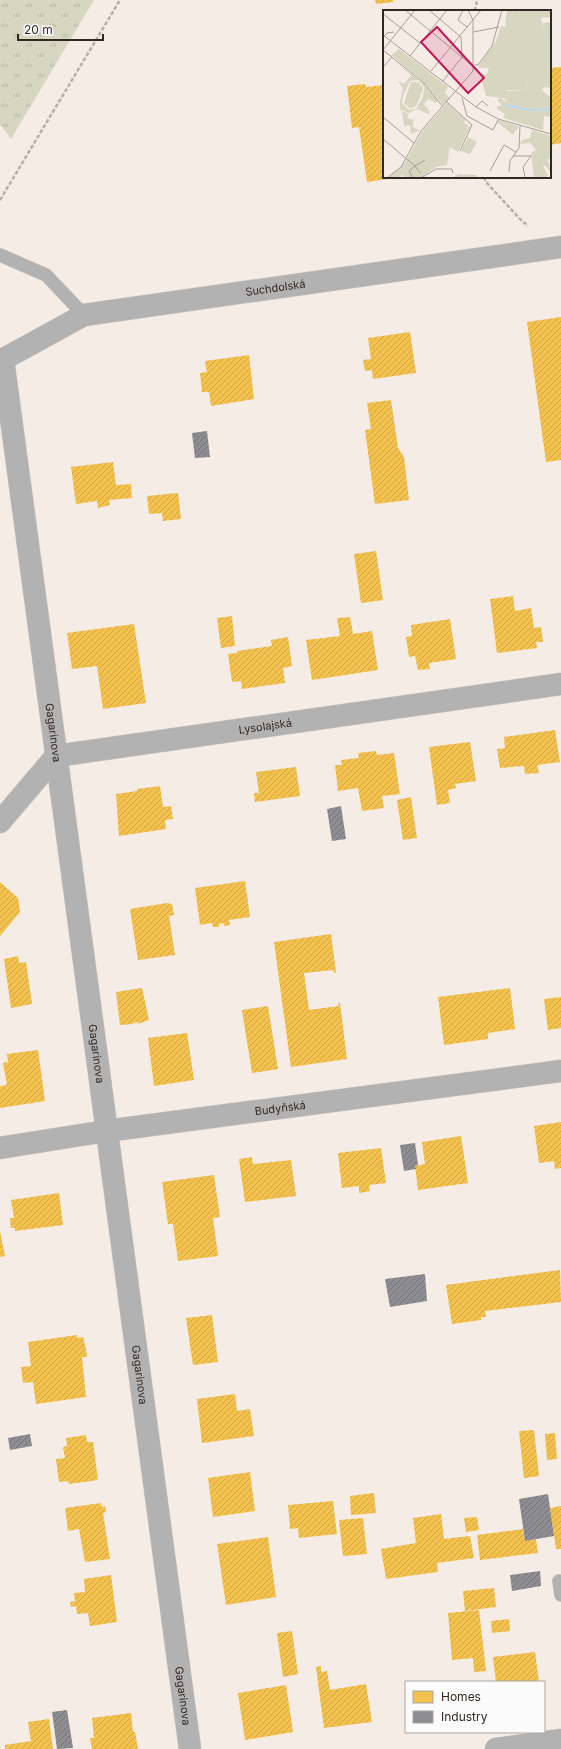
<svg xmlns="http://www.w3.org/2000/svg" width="561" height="1749" font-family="Inter,sans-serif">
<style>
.grass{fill:url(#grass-tufts)}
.homes{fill:url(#homes-hatch)}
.industry{fill:url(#industry-hatch)}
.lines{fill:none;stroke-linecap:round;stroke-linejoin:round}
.service-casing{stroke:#d1cac4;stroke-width:14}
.minor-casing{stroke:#d1cac4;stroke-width:23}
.tertiary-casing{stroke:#d1cac4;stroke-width:23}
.path{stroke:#b4b0b0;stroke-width:2.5;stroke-dasharray:4 2;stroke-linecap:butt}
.service{stroke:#b2b2b3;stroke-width:13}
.minor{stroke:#b2b2b3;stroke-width:22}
.tertiary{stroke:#b2b2b3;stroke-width:22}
.labels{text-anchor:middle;stroke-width:4;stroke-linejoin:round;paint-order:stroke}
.street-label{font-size:11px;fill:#332821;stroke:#fbfbfb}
.inset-river{fill:none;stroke:#bed8ed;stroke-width:2}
.inset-road{fill:none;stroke:#a89e97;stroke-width:1}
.view{fill:#c2185b;fill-opacity:0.15;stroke:#c2185b;stroke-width:2}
.inset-edge{fill:none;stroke:#332821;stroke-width:2}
</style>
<defs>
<pattern id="grass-tufts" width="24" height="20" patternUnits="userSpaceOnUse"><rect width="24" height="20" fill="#d6d6c1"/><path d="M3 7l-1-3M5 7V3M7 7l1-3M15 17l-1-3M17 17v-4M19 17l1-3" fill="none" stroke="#b8b8a6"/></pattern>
<pattern id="homes-hatch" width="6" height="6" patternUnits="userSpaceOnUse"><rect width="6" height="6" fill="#f2c14e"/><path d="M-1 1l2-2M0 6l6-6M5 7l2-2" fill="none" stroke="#d0a644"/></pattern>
<pattern id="industry-hatch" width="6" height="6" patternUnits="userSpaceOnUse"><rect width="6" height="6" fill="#8d8d92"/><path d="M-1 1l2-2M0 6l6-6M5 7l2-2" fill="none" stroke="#747377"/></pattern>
</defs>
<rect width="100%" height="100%" fill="#f6ece6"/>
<path class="grass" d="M0 0H94L11 139 0 124Z"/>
<path class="homes" d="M375 0H393V2L376 4Z
M561 67V143L550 145V68Z
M365 84 366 87 384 85V177H387V179L367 182 359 127 352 128 347 86Z
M561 317V460L546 462 527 322Z
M410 332 416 373 373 379 372 370 365 371 363 360 371 359 368 338Z
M249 355 254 399 211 406 209 392H202L200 373 207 372 205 361Z
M391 400 398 448 404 457 409 500 375 504 365 430 371 429 367 403Z
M113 462 116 485 131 484 132 498 109 500 110 505 98 508 97 501 76 504 71 467Z
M178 493 181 519 163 521 162 513 149 514 147 496Z
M376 551 383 600 361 603 354 554Z
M513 596 515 611 531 608 534 628 541 627 543 642H536L537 648 497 653 490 599Z
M232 616 235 646 221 648 217 618Z
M350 617 353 634 372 631 378 670 312 680 306 640 340 636 337 618Z
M450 619 456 659 429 663 430 669 418 670 415 656 409 657 406 637 412 636 411 625Z
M134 624 146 703 103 709 97 666 72 669 67 633Z
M288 637 292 666 283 668 285 683 242 689 241 681 232 682 228 654 237 653V651L272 646 271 640Z
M555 730 560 762 537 765 539 773 525 774 524 766 500 768 497 749 505 748 504 737Z
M470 742 476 781 455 784 456 788 448 790 450 803 437 805 429 747Z
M376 751 377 755 394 753 400 794 382 796 384 808 362 811 358 788 338 791 335 765H342L341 760 359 758 358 753Z
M296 767 300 796 255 802 254 793H259L256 772Z
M160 786 163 807 171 806 173 819 165 820 166 829 119 836 116 794 137 791V789Z
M411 797 417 838 403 840 397 800Z
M245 881 250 917 229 920 230 925 224 926V923L219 924V927H213L212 923 200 925 195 888Z
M0 882 18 898 20 912 0 936Z
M167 903 172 904 174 915 169 916 175 955 138 960 130 909Z
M331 934 336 972 334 973 333 970 304 973 309 1010 339 1006 338 1003H340L347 1059 291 1067 274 942Z
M18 956 19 963 26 962 32 1004 11 1008 4 959Z
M142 988 149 1020 138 1024V1022L133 1023V1024L120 1025 116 992Z
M510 988 515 1029 488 1033V1039L444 1045 438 997Z
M561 997V1028L548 1030 544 999Z
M268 1006 278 1069 252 1073 242 1010Z
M187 1033 194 1080 154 1086 148 1038Z
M38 1050 45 1101 0 1108V1086L7 1085 3 1063 8 1062 7 1054Z
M561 1122V1168L555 1169 554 1161 539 1163 534 1126Z
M461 1136 468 1183 418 1190 415 1166 425 1164 422 1142Z
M381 1148 386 1183 369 1185 370 1191 359 1193V1186L342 1188 338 1153Z
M252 1157 253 1164 291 1160 296 1196 245 1202 239 1159Z
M214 1175 220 1217 213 1218 218 1256 178 1261 173 1224H168L162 1182Z
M59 1193 63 1225 15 1231V1228H11L10 1218H14L11 1200Z
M0 1231 5 1256 0 1257Z
M560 1270 561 1302 485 1311 486 1317H481V1320L452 1324 446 1285Z
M212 1315 218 1362 193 1365 186 1318Z
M77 1335V1338L83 1337 86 1349 87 1357H82L86 1397 36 1404 33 1382 23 1383 21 1367 31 1366 28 1342Z
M235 1394 237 1411 250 1409 254 1436 202 1443 197 1399Z
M534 1430 539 1476 524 1478 519 1431Z
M555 1433 557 1459 547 1460 545 1434Z
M86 1435 87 1442H93L98 1480 69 1484 68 1481 59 1482 56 1459 65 1458 63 1447 67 1446 66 1438Z
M250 1472 255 1511 213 1517 208 1478Z
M374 1493 376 1513 351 1515 350 1496Z
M333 1501 337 1534 299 1538 298 1528 290 1529 288 1505Z
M101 1503 102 1507 105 1506 106 1512 103 1513 110 1559 85 1562 79 1529 68 1531 65 1508Z
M561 1506V1549H556L550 1508Z
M441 1514 444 1539 470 1536 474 1558 437 1563 438 1572 386 1579 381 1549 416 1543 413 1518Z
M477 1517 479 1530 466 1532 464 1518Z
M363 1518 367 1554 343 1556 339 1520Z
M523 1529 525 1541 536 1539 538 1553 480 1560 477 1535Z
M268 1537 276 1597 226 1605 217 1544Z
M111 1575 117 1622 90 1626 88 1613 77 1614 76 1606 71 1607 70 1602 75 1601 74 1593 85 1592 84 1579Z
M494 1588 496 1607 465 1611 463 1591Z
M479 1610 486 1671 474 1672 473 1658 452 1660 448 1613Z
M509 1619 510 1631 492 1633 491 1621Z
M292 1631 298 1674 283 1677 277 1633Z
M535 1652 539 1682H496L493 1657Z
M321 1666V1672L327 1671 330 1690 366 1684 372 1722 324 1728 316 1667Z
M286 1685 293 1732 245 1740 238 1693Z
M131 1713 133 1732H135L138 1749H92L90 1738H94L92 1718Z
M49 1719 53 1749H5V1745L31 1741 28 1722Z"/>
<path class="industry" d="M207 431 210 457 195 458 192 433Z
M341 806 346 839 332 841 327 809Z
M415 1143 418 1165 415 1166 416 1169 404 1171 400 1145Z
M425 1274 427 1301 390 1307 385 1279Z
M30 1434 32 1446 10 1450 8 1438Z
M548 1494 554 1536 525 1541 519 1499Z
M540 1571 541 1586 512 1591 510 1575Z
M67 1710 73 1748 57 1749 52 1712Z"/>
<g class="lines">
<g class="service-casing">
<path id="service" d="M0 255 46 275 84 315
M559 1581 561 1595"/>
</g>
<g class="minor-casing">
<g id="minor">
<path id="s1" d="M3 359 190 1749"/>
<path id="s2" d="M0 822 56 756 561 684"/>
<path id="s3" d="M0 1148 106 1131 561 1071"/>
<path d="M496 1749 561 1740"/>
</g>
</g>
<g class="tertiary-casing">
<g id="tertiary">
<path id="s4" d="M0 361 84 315 561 247"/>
</g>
</g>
<path class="path" d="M475 11 477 0
M484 177 486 182 520 219 528 226
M0 200 120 0"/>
<use href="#service" class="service"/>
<use href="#minor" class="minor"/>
<use href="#tertiary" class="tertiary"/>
</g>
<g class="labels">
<g class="street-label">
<text dy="4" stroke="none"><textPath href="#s4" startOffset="289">Suchdolská</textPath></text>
<text dy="4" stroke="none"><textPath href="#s2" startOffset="298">Lysolajská</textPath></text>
<text dy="4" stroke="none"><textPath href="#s1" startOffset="377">Gagarinova</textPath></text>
<text dy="4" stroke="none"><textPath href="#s1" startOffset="701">Gagarinova</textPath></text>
<text dy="4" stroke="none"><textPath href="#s3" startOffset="283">Budyňská</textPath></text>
<text dy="4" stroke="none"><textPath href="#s1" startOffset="1025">Gagarinova</textPath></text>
<text dy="4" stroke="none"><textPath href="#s1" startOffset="1349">Gagarinova</textPath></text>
</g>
</g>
<g transform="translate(383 10)">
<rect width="168" height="168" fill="#f6ece6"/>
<path d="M124 0H130L127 16 134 25 146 61 143 71 145 78 142 81 125 80 113 87 103 86 97 64H104L106 58H96V55L113 31 118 16 122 17ZM16 39 65 77 62 83 67 88 60 95 41 72 8 45ZM9 49 40 73 55 91 53 93 45 89 41 94 47 102 45 104 34 99 26 103 17 99V90L20 79 15 71 21 74 28 65ZM35 70 41 77 40 87 33 99 26 100 19 93 20 86 27 71ZM118 88 124 93 147 98 168 96V100L146 102 119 96 114 90ZM64 93 82 109 81 113 85 115 84 118 88 115 75 142 67 137 64 155 53 157 38 168H22L19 164 17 168 6 167 22 153 40 120ZM19 101 26 104 24 108 29 110 32 107 30 112V118L37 120 28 124 27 115 21 116ZM85 127 94 132 87 144 78 141Z" fill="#d6d6c1" fill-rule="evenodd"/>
<path d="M130 0H168V7L158 8 160 19 168 36V78L161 77 159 80 168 88V96L147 98 124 93 121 88H113L119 81H142L145 78 142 67 146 61 134 25 127 16ZM119 96 146 102 168 100V107L161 106 160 120 120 108 122 104 115 100 114 96ZM149 120 168 126V147L165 150 168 163 163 156H160L165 165 163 168H151L148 143 153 140 147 133 137 134 139 130 147 128ZM75 164 94 165V168H61L71 167Z" fill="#d6d6c1"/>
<path d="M168 12V36L160 19V13ZM115 110 135 116V117L130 125 114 112Z" fill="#d6d6c1"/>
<path d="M28 72H35L40 78 34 95 28 99 21 93Z" fill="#d6d6c1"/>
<path class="inset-river" d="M123 95 148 100 168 99"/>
<path class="inset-road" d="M22 0 91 57M46 0 78 27 79 47 60 71M80 0 75 10 84 17M0 4 37 33M90 22 116 17M0 25 93 97 115 109 168 124M0 27 4 23 11 22M0 40 41 73 60 97M0 40 32 0M27 46 64 0M92 55H95L109 36 119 0M0 57 9 47M48 61 98 0M79 88 84 106 110 120 115 110M64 92 89 115 77 141M93 97 99 91 105 96M0 107 31 133M0 129 32 156 42 150M130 146H148L140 157 142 167M107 161 121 135 133 142M126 162 127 151 136 138 137 116M5 167 18 157 38 121 90 61V10L85 0M30 168 26 161 32 156 37 163M38 168 53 159H69L70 163"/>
<path class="view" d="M54 17 101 68 85 83 38 32Z"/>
<rect width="168" height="168" class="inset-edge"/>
</g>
<rect x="405" y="1681" width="140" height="52" fill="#fbfbfb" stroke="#aba7a4"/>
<rect x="413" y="1691" width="20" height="12" fill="#f2c14e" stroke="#aba7a4"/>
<text x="441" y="1701" font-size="12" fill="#332821">Homes</text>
<rect x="413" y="1711" width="20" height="12" fill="#8d8d92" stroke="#aba7a4"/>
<text x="441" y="1721" font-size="12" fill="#332821">Industry</text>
<path d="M18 34v6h85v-6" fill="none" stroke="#332821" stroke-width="2"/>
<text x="24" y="34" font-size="12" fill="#332821" stroke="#fbfbfb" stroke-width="3" paint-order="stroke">20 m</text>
</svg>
